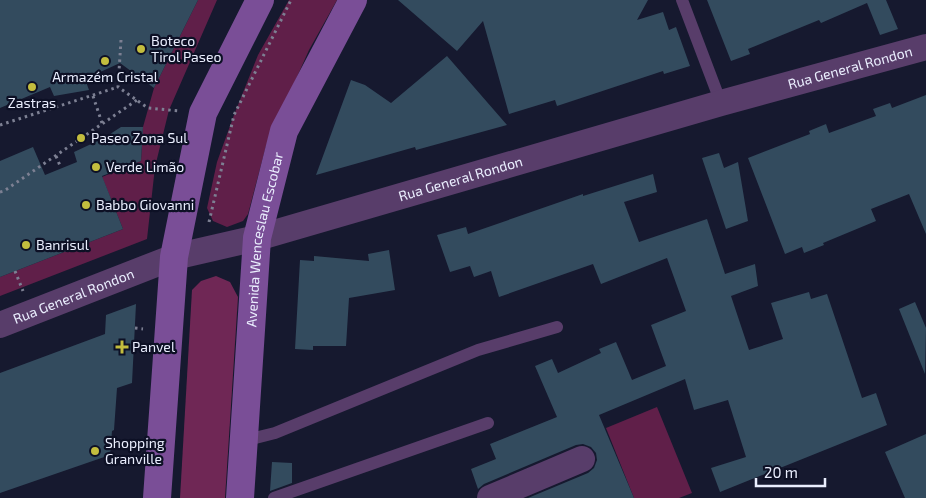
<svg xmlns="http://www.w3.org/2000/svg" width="926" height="498" font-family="'Exo 2',sans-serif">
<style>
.green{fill:#601f49}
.forest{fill:#6f2755}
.building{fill:#334b5e}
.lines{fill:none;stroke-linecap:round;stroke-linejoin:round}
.path{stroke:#7d8093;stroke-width:3;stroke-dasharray:2.5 4;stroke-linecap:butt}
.lane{stroke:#583d6a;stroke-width:12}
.street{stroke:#583d6a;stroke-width:26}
.secondary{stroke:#7a4e97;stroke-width:28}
.poi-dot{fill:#c3bd3e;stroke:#0d1025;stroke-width:2}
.labels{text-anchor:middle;stroke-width:4.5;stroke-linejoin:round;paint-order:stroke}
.poi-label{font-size:14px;fill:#eaeefe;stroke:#0d1025;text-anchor:start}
.street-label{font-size:14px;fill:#eaeefe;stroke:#0d1025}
</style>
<rect width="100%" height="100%" fill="#16192f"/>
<path class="green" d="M198 0H217L169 110 155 167 147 239 0 296V277L123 229 102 177 141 161 143 127 154 88Z
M289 0H337L309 50 266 146 248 214 243 221 227 227 213 221 207 208 217 162 234 115 258 55Z
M657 407 692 493 679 498H634L606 428Z"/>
<path class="forest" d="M216 276 230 282 238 297 225 498H180L192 290 201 281Z"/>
<path class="building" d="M0 0H198L154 88 120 63 85 79 89 90 54 96 50 87 0 108Z
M398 0H648L637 20 663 12 669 30 676 27 690 66 664 74 663 71 557 106 555 100 509 114 483 21 457 51Z
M707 0H886L898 29 880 35 867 3 821 23 819 20 748 49 750 54 731 61Z
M447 56 507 125 416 150 415 147 316 175 351 80 365 85 391 103Z
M926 95V234L909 194 871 209 876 221 823 243 824 245 804 253 802 247 785 254 748 158 810 134 809 131 826 124 829 133 876 116 873 109 890 103 892 108Z
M121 127H143L141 161 102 176 123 229 0 277V161L33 147 45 175 77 162 74 152 104 138Z
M719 153 724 168 738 162 748 221 726 229 702 158Z
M653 174 657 192 624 202 639 242 707 219 725 274 755 264 758 286 731 296 749 350 783 339 771 303 809 292 811 299 827 294 862 398 876 393 887 425 720 492 711 468 746 457 728 400 694 410 685 379 599 415 634 498H528L588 473 594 468 597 460 596 453 591 447 583 444 576 445 484 484 478 489 471 469 496 459 490 444 557 417 535 366 552 359 558 373 601 353 599 349 616 342 632 380 666 366 651 325 686 311 667 258 601 284 593 264 499 297 491 271 474 277 470 266 450 272 437 235 466 227 468 234 583 194V196Z
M389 250 395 290 349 298 346 346H313V350L295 349 300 260 314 261V256L369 261 368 254Z
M915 302 926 328 925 374 899 309Z
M136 304 132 383 117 388 114 430 112 431 110 455 0 493V373L105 334 106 315Z
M926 434V498H905L885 452Z
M272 462 292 463V483L270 491Z"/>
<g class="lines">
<path class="path" d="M121 40 118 87 148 108 180 111
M93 96 102 123
M0 125 118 87
M56 156 61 168
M0 192 4 191 137 100
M209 222 234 115 291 0
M15 271 23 291
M135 328 143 329"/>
<path class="lane" d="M682 0 721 103
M243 441 275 433 478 350 557 327
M274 498 488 423"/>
<g class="street">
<path id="s1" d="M0 325 174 257 257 238 721 103 926 47"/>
<path d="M490 498 582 459"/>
</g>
<g class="secondary">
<path d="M157 498 174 257 203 113 260 0"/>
<path id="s2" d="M240 498 257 238 284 131 353 0"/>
</g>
</g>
<g class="poi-dot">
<circle cx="141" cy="49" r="5"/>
<circle cx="105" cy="61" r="5"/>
<circle cx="32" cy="87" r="5"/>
<circle cx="81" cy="138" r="5"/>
<circle cx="96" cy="167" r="5"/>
<circle cx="86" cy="205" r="5"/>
<circle cx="26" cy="245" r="5"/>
<path d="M119.5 339.5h5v5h5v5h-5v5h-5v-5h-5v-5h5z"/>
<circle cx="95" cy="451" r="5"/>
</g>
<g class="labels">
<g class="poi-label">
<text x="151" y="46">Boteco<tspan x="151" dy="16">Tirol Paseo</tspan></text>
<text x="105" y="82" text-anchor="middle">Armazém Cristal</text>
<text x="32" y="108" text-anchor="middle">Zastras</text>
<text x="91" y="143">Paseo Zona Sul</text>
<text x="106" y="172">Verde Limão</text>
<text x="96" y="210">Babbo Giovanni</text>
<text x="36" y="250">Banrisul</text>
<text x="132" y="352">Panvel</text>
<text x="105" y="448">Shopping<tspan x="105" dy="16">Granville</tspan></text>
</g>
<g class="street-label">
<text dy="5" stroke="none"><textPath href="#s1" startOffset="889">Rua General Rondon</textPath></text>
<text dy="5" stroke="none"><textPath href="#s1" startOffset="484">Rua General Rondon</textPath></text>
<text dy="5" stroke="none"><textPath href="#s2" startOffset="260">Avenida Wenceslau Escobar</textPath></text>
<text dy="5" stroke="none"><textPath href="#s1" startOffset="79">Rua General Rondon</textPath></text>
</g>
</g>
<path d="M756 478v8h69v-8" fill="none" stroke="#eaeefe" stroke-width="2.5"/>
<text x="764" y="478" font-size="15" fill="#eaeefe" stroke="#0d1025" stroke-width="4" paint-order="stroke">20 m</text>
</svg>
